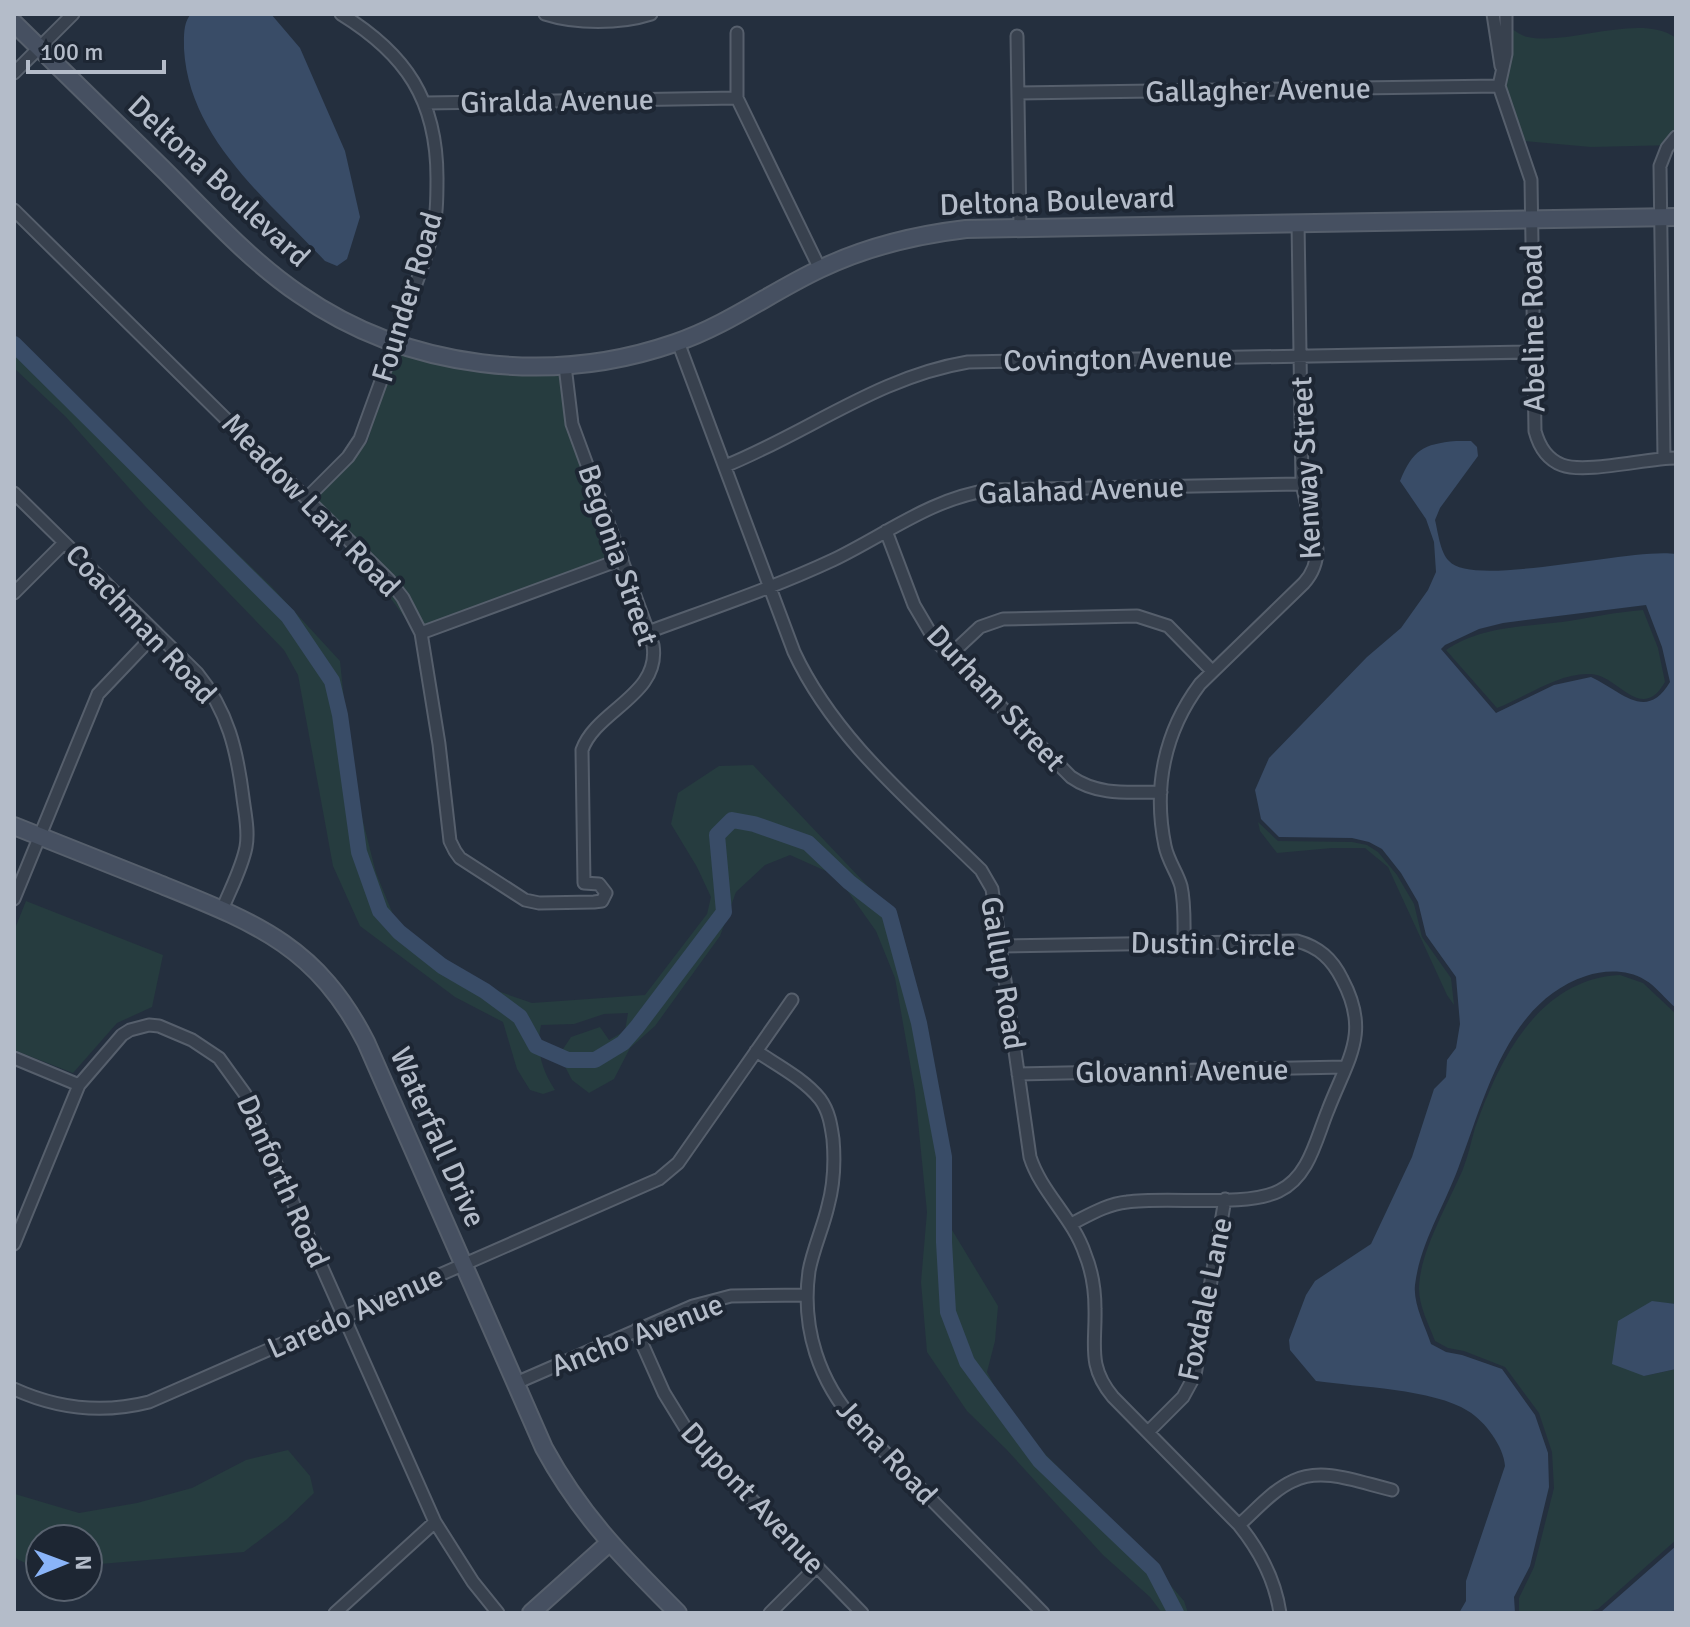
<svg xmlns="http://www.w3.org/2000/svg" width="1690" height="1627" font-family="Signika,sans-serif">
<style>
.green{fill:#263c3f}
.water{fill:#394c67;fill-rule:evenodd}
.lines{fill:none;stroke-linecap:round;stroke-linejoin:round}
.river{stroke:#394c67;stroke-width:16}
.street-casing{stroke:#565f6c;stroke-width:15}
.secondary-casing{stroke:#565f6c;stroke-width:20}
.street{stroke:#38414e;stroke-width:11}
.secondary{stroke:#465061;stroke-width:16}
.labels{text-anchor:middle;stroke-width:8;stroke-linejoin:round;paint-order:stroke}
.street-label{font-size:30px;fill:#b4bcc9;stroke:#1d2633}
</style>
<rect width="100%" height="100%" fill="#242f3e"/>
<path class="green" d="M1506 26C1513 29 1521 36 1528 37 1568 46 1641 12 1676 38V145L1591 147 1524 141 1500 76Z
M14 339 270 585 340 661 352 778 376 873 399 929 463 979 532 1003 645 995 707 914 711 897 697 867 671 824 678 793 719 766 753 765 897 917 909 956 949 1225 998 1306 995 1341 987 1372 1014 1423 1136 1545 1184 1601 1188 1613H1162L1150 1597 1103 1555 1006 1449 967 1411 927 1352 921 1282 927 1212 915 1091 895 978 876 931 837 876 790 855 765 865 736 892 720 936 655 1026 630 1048 614 1079 589 1093 572 1080 559 1055 571 1037 600 1027 609 1040 625 1031 628 1013 604 1014 574 1024 541 1025C536 1049 541 1069 555 1090L543 1094 530 1090 517 1069 503 1022 455 997 360 926 333 866 298 675 284 650 145 506 66 417 14 368Z
M401 350 564 371 587 479 628 561 419 637 375 577 305 501 367 443 386 381Z
M1643 610 1658 648 1665 682C1641 724 1618 675 1591 674 1559 672 1526 697 1497 708L1446 650C1482 626 1521 627 1562 622 1589 618 1616 612 1643 610Z
M1258 822 1278 841 1352 842 1367 845 1378 852 1397 875 1414 904 1422 937 1451 978 1454 1005 1447 995 1388 867 1365 848H1332L1277 853 1260 831Z
M26 901 163 955 152 1007 117 1023 73 1073 14 1050V931Z
M1620 975 1643 983 1676 1014V1304L1652 1302 1644 1376 1676 1369V1540L1598 1609 1584 1613H1519V1598L1534 1567 1554 1488 1552 1452 1539 1413 1505 1367 1464 1351 1448 1348 1435 1341C1429 1325 1419 1306 1419 1289 1419 1253 1449 1202 1463 1169 1468 1156 1471 1142 1475 1128 1499 1060 1538 979 1620 975Z
M288 1450 310 1476 314 1493 286 1520 244 1552 88 1565V1539H40V1570L17 1559 14 1554 15 1494 79 1513 137 1503 192 1488 246 1460Z"/>
<path class="water" d="M191 14H271L300 48 345 151 360 217 347 259 337 266 325 261C268 200 189 139 184 49 184 38 183 22 191 14Z
M1456 441H1471L1477 447 1478 456 1440 508 1435 520C1438 532 1440 552 1449 561 1473 589 1632 547 1676 554V1008C1666 1000 1656 986 1645 980 1627 969 1604 970 1586 976 1507 1002 1485 1098 1459 1166 1445 1205 1420 1243 1415 1285 1413 1304 1425 1326 1431 1344L1446 1352 1462 1355 1502 1369 1535 1415 1548 1453 1549 1487 1530 1566 1514 1597 1515 1613H1459L1466 1601V1581L1505 1466C1504 1447 1485 1421 1468 1411 1434 1389 1357 1387 1316 1381L1290 1350 1289 1340 1306 1295 1315 1281 1371 1244 1412 1157 1434 1089 1446 1077 1447 1060 1456 1048 1460 1024 1456 977 1426 935 1418 902 1401 873 1382 849 1369 842 1352 838 1279 837 1261 819 1255 790 1269 758 1367 657 1401 628 1428 590 1436 572 1434 542 1426 519 1400 481C1413 450 1423 444 1456 441ZM1646 605 1662 647 1670 682C1646 723 1620 690 1591 677L1554 685 1496 713 1441 649 1445 645 1479 629 1503 623Z
M1652 1301 1676 1304V1369L1644 1376 1612 1364 1618 1321Z
M1676 1546V1613H1598L1601 1612Z"/>
<g class="lines">
<path class="river" d="M14 344 288 616 332 681 340 715 359 852 380 911 399 932 442 966 485 991 520 1017 536 1046 568 1060H595L623 1043 637 1027 724 912 717 835 732 820 754 824 808 843 849 882 889 913 919 1023 944 1157V1242L948 1312 967 1362 1040 1461 1153 1569 1176 1613"/>
<g class="street-casing">
<path id="street" d="M545 14C576 24 620 24 651 14
M1493 14 1501 66
M1506 14V54L1499 86 1531 180 1535 431C1539 446 1546 459 1562 465 1586 474 1647 458 1676 458
M737 33V98L820 269
M1017 36 1020 227
M14 73 73 14
M1018 93 1499 86
M425 103 737 98
M14 210 389 580 403 598 421 633 439 744 450 841 455 851 460 858 525 900 539 903 594 902 602 901 606 893 599 884 584 883 582 750C596 710 661 695 653 645L572 424 565 366
M678 342 794 652C835 740 913 803 981 870L992 889 1030 1157C1041 1192 1073 1218 1085 1254 1092 1271 1095 1290 1095 1309 1096 1345 1087 1366 1113 1397L1239 1525C1260 1551 1275 1579 1280 1613
M1664 458 1660 166 1667 148 1676 137
M725 466C809 432 878 377 968 362L1533 352
M14 493 197 673C228 711 237 750 243 798 245 814 249 831 246 847 242 868 230 890 222 910
M307 498 348 457 360 439C375 397 391 355 405 313 414 288 425 263 431 238 437 218 437 198 437 178 437 100 406 54 341 14
M886 531 914 605 934 639 1071 777C1098 796 1129 792 1161 792
M14 593 64 543
M648 632C710 609 773 588 833 560 885 535 932 498 990 490L1302 484
M421 633 622 559
M949 656 980 627 1003 619 1137 616 1168 626 1212 671
M14 899 98 694 156 633
M1184 941C1184 923 1185 904 1181 886 1177 872 1168 861 1165 846 1153 788 1164 732 1200 684L1304 583C1313 573 1317 563 1317 549L1302 484 1298 222
M1001 946 1297 941C1319 947 1332 959 1342 979 1371 1033 1348 1058 1328 1110 1316 1139 1309 1177 1279 1191 1245 1208 1168 1196 1127 1202 1107 1204 1089 1215 1071 1224
M756 1051C777 1065 804 1079 820 1099 829 1111 831 1125 833 1139 835 1162 834 1184 828 1206 823 1228 813 1249 809 1271 801 1328 819 1382 857 1424L1043 1613
M14 1058 79 1085
M1018 1074 1345 1067
M14 1244 79 1085 122 1035 130 1030 149 1025 159 1026 192 1040 219 1058 245 1094 435 1522 473 1582 498 1613
M636 1330 664 1393 691 1437 862 1613
M516 1383 693 1306 731 1296 807 1295
M14 1389C58 1409 102 1414 149 1402L659 1179 678 1163 792 1000
M1148 1432 1183 1397 1195 1375 1225 1199
M1239 1525C1256 1510 1273 1490 1293 1481 1323 1466 1361 1483 1392 1490
M335 1613 435 1522
M770 1613 816 1567"/>
</g>
<g class="secondary-casing">
<path id="secondary" d="M14 23C64 72 115 122 165 171 208 214 249 260 299 294 408 370 551 386 675 343 728 325 771 292 820 269 866 247 915 235 966 229L1676 217
M14 826C62 845 109 864 157 883 253 922 316 944 366 1042L544 1448C581 1516 624 1559 678 1613
M531 1613 609 1543"/>
</g>
<use href="#street" class="street"/>
<use href="#secondary" class="secondary"/>
</g>
<g class="labels">
<g class="street-label">
<text transform="translate(1258 90) rotate(-1)" y="10">Gallagher Avenue</text>
<text transform="translate(557 101) rotate(-1)" y="10">Giralda Avenue</text>
<text transform="translate(219 181) rotate(43)" y="10">Deltona Boulevard</text>
<text transform="translate(1057 201) rotate(-2)" y="10">Deltona Boulevard</text>
<text transform="translate(407 297) rotate(-73)" y="10">Founder Road</text>
<text transform="translate(1533 328) rotate(-91)" y="10">Abeline Road</text>
<text transform="translate(1118 359) rotate(-1)" y="10">Covington Avenue</text>
<text transform="translate(1306 468) rotate(-93)" y="10">Kenway Street</text>
<text transform="translate(1081 490) rotate(-2)" y="10">Galahad Avenue</text>
<text transform="translate(311 505) rotate(46)" y="10">Meadow Lark Road</text>
<text transform="translate(618 555) rotate(71)" y="10">Begonia Street</text>
<text transform="translate(141 624) rotate(47)" y="10">Coachman Road</text>
<text transform="translate(996 698) rotate(47)" y="10">Durham Street</text>
<text transform="translate(1213 944) rotate(1)" y="10">Dustin Circle</text>
<text transform="translate(1003 973) rotate(81)" y="10">Gallup Road</text>
<text transform="translate(1182 1071) rotate(-1)" y="10">Glovanni Avenue</text>
<text transform="translate(438 1137) rotate(66)" y="10">Waterfall Drive</text>
<text transform="translate(283 1181) rotate(66)" y="10">Danforth Road</text>
<text transform="translate(1205 1299) rotate(-78)" y="10">Foxdale Lane</text>
<text transform="translate(355 1312) rotate(-24)" y="10">Laredo Avenue</text>
<text transform="translate(637 1335) rotate(-21)" y="10">Ancho Avenue</text>
<text transform="translate(887 1452) rotate(47)" y="10">Jena Road</text>
<text transform="translate(753 1498) rotate(47)" y="10">Dupont Avenue</text>
</g>
</g>
<rect width="1690" height="1627" fill="none" stroke="#b4bcc9" stroke-width="32"/>
<g transform="translate(64 1563) rotate(89)"><circle r="38" fill="#1d2633" stroke="#59626f" stroke-width="2"/>
<path d="M0-6L14 30L0 20L-14 30Z" fill="#8ab4f8"/>
<text y="-12" font-size="22" font-weight="bold" text-anchor="middle" fill="#b4bcc9">N</text>
</g>
<path d="M28 60v12h136v-12" fill="none" stroke="#b4bcc9" stroke-width="4"/>
<text x="40" y="60" font-size="24" fill="#b4bcc9" stroke="#1d2633" stroke-width="6" paint-order="stroke">100 m</text>
</svg>
